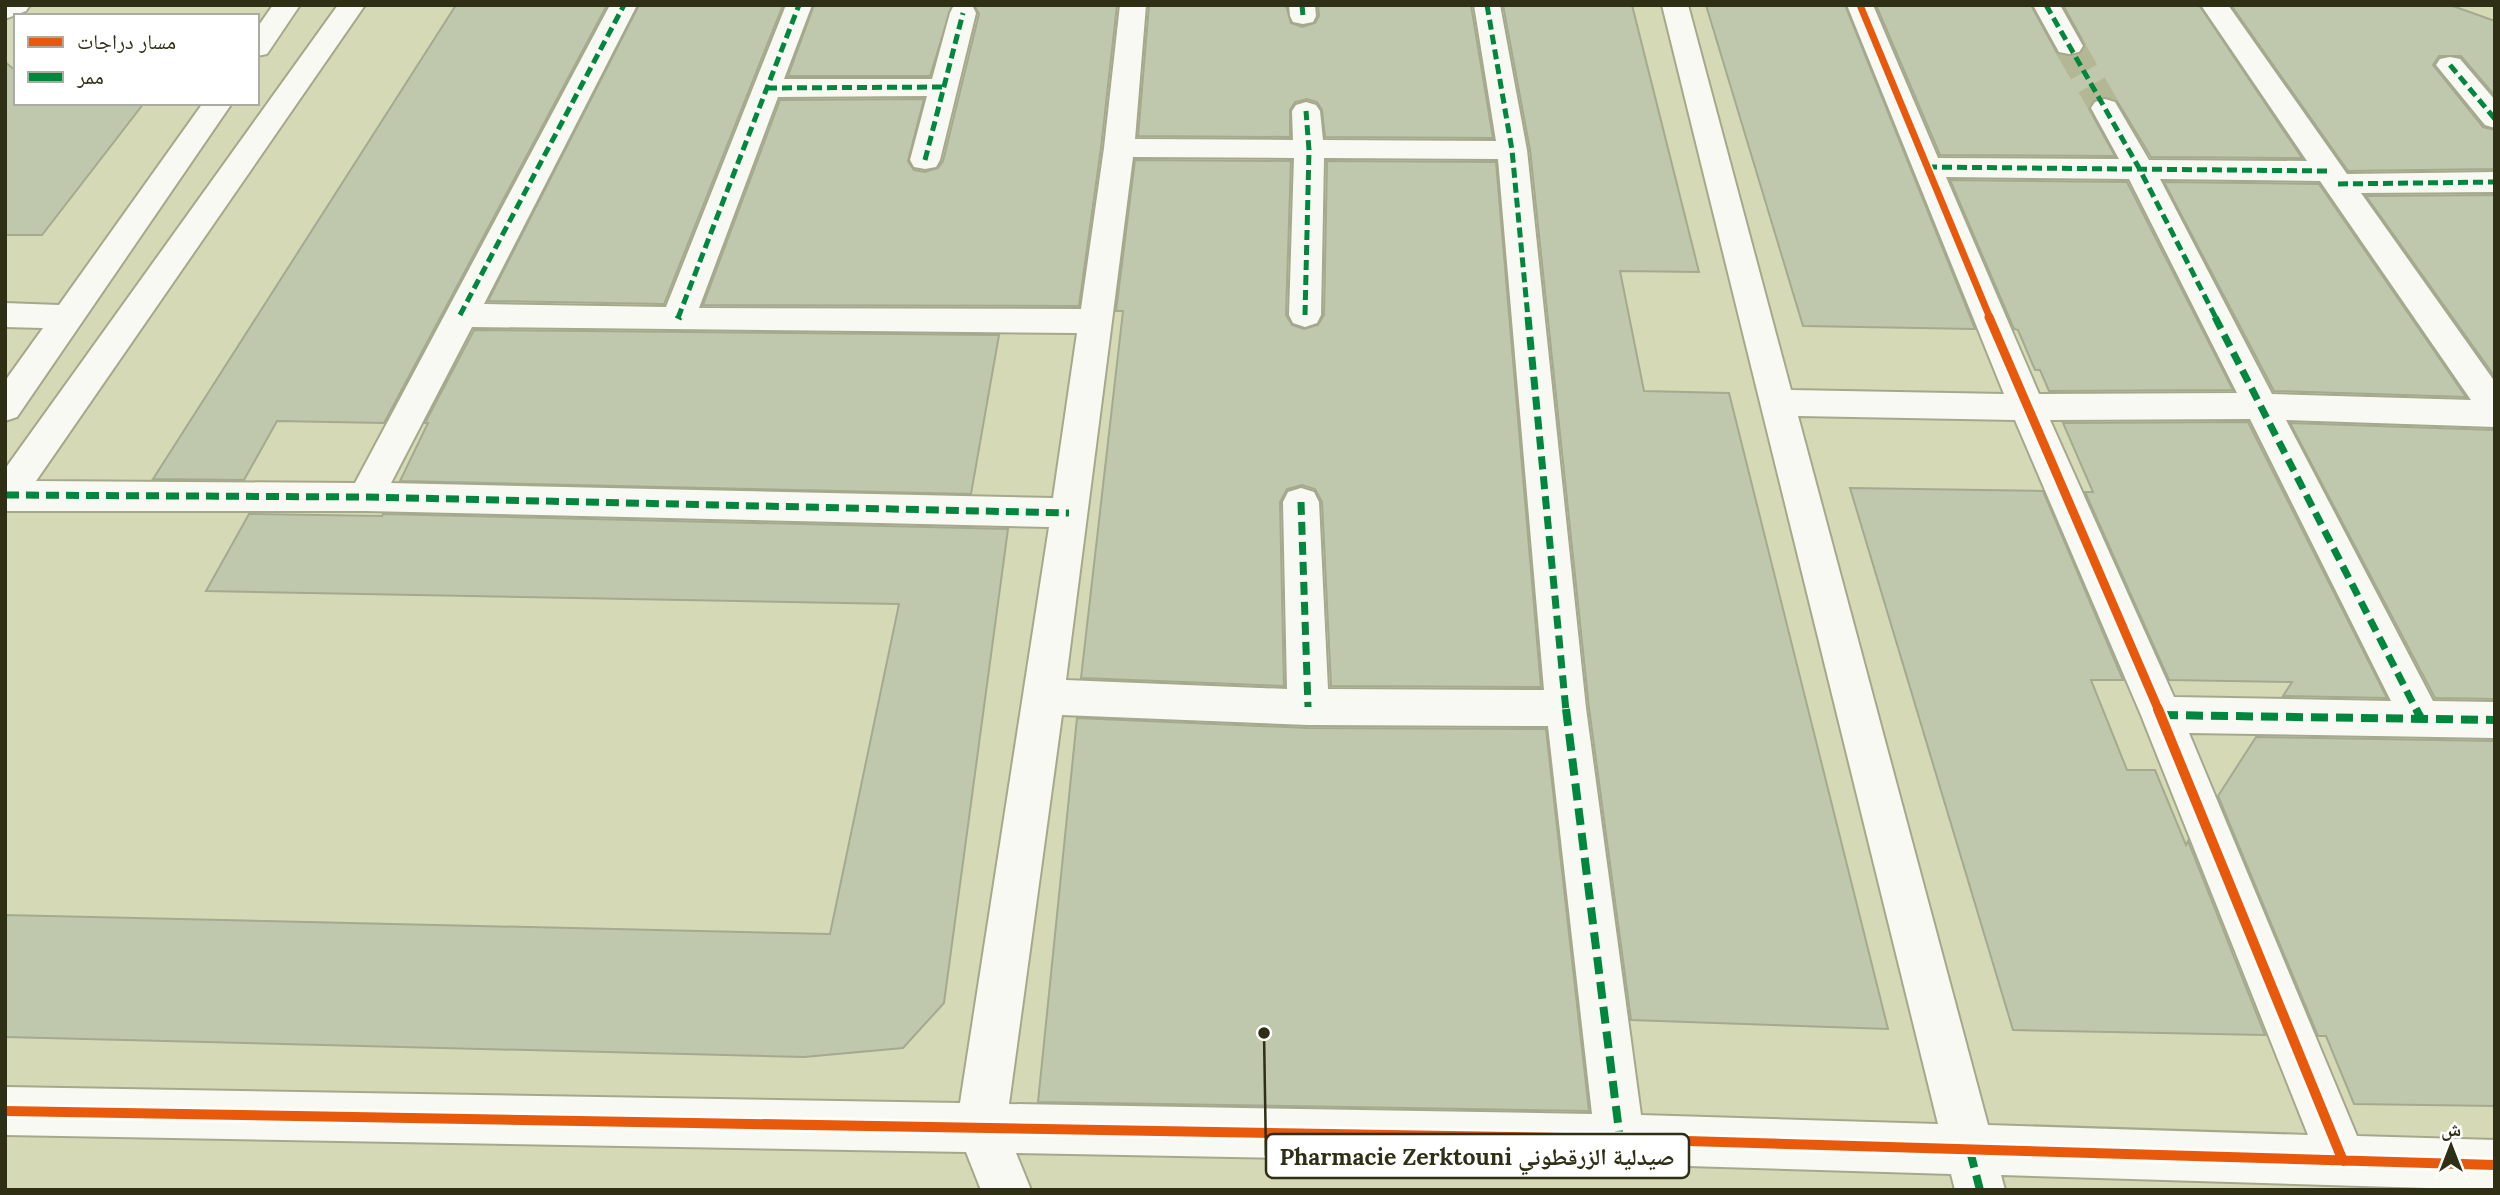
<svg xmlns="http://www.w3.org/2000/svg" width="2500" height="1195" font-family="Lora,'Noto Naskh Arabic',serif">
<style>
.building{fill:#bfc7ac;stroke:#a3aa90;stroke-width:2}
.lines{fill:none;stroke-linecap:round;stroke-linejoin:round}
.minor-tunnel{stroke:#b4b795;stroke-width:30;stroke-dasharray:30 15;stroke-linecap:butt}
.minor-casing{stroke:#a6a88b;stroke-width:4}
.minor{fill:#f9f9f4;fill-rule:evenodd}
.quiet-far2{stroke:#00873e;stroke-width:5;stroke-dasharray:10 5;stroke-linecap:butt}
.quiet-far1{stroke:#00873e;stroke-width:7;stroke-dasharray:13 7;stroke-linecap:butt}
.quiet{stroke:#00873e;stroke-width:8;stroke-dasharray:17 8;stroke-linecap:butt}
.cycleway-far2-casing{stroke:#fff;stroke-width:10}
.cycleway-far1-casing{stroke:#fff;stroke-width:13}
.cycleway-casing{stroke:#fff;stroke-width:15}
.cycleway-far2{stroke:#e8590c;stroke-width:7}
.cycleway-far1{stroke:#e8590c;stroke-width:9}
.cycleway{stroke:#e8590c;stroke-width:10}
.leader{fill:none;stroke:#2e2f15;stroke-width:2.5}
.callout-dot{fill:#2e2f15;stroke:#fff;stroke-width:2.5}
.callout{fill:#fff;stroke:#2e2f15;stroke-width:2.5}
.callout-label{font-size:23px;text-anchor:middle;font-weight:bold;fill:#2e2f15}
</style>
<rect width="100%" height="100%" fill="#d6d9b5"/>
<path class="building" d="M456 5H607L384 423 277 421 244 480 153 479Z
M639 5H783L664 304 488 301Z
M814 5H952L930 76H788Z
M974 5H1117L1101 148 1079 306 703 305 780 100 924 99 908 161 914 170 925 172 938 168 943 161 979 14Z
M1149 5H1286L1291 23 1302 27 1315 23 1319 16 1318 5H1471L1493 138 1325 137 1322 110 1317 102 1307 99 1295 102 1290 110V137L1138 136Z
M1503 5H1632L1699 272 1620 271 1644 391 1729 393 1888 1029 1631 1020 1589 708 1530 150Z
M1706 5H1845L1975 329 1803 326Z
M1876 5H2031L2057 53 2068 57 2081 53 2085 45 2063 5H2199L2302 158 2151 157 2117 101 2106 96 2093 101 2089 109 2115 156 1940 155Z
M2231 5H2450L2495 21V96L2461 56H2439L2433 65 2483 127 2495 130V169L2348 171Z
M5 62 16 71V103H144L42 235H5Z
M1135 160 1291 161 1286 315 1292 325 1304 329 1318 325 1324 315 1327 161 1496 162 1541 687 1331 686 1322 502 1315 489 1302 485 1287 489 1280 502 1284 686 1081 678 1123 311H1116Z
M1950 180 2127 182 2233 390 2049 391 2040 370H2035L2018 330 2014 329Z
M2164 182 2319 184 2466 397 2274 391Z
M2495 195V377L2366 196Z
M474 330 999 335 971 494 400 481 428 423H425Z
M2248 422 2387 698 2283 696 2292 682 2169 680 2085 492H2093L2063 423Z
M2290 423 2495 430V699L2435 698Z
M1850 488 2043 491 2123 680H2091L2127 770H2155L2186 845 2188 841 2265 1035 2013 1030Z
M249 514 382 516 383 514 1008 529 944 1003 903 1048 804 1057 5 1037V915L830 934 899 604 206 591Z
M1077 718 1308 728 1546 729 1589 1111 1038 1102Z
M2256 737 2495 741V1106L2354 1104 2326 1036H2318L2218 796Z"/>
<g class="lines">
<path class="minor-tunnel" d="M2069 46 2105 108"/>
<g class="minor-casing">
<path id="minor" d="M5 5H30L26 11 5 19Z
M273 5H300L267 54 257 56V28Z
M338 5H365L36 481 355 483 610 5H637L484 304 666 307 786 5H812L784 79H932L950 13 953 7H973L976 13 940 160 936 167 925 169 914 167 910 160 927 96 778 97 699 308 1081 309 1104 148 1120 5H1146L1135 139 1293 140 1292 111 1296 105 1306 102 1316 105 1320 111 1323 140 1496 141 1474 5H1500L1527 150 1586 708 1641 1115 1938 1124 1662 5H1688L1791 390 2004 394 1847 5H1873L1938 158 2119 159 2091 108 2095 102 2105 99 2115 102 2149 160 2307 161 2201 5H2228L2347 174 2495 172V192L2361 193 2495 382V427L2286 420 2433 701 2495 702V738L2189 733 2357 1136 2495 1140V1190L2001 1175 2005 1190H1955L1951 1174 1620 1164 1016 1153 1031 1190H981L966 1152 5 1135V1087L960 1103 1049 527 366 511H5V469ZM1133 157 1294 158 1289 315 1293 323 1305 327 1317 323 1321 315 1324 158 1498 159 1544 690 1328 689 1319 502 1314 492 1301 488 1288 492 1283 502 1287 689 1066 680ZM1946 177 2129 179 2237 393 2039 394ZM2160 179 2320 181 2471 400 2272 394ZM472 327 1077 333 1053 498 391 483ZM1798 416 2015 420 2141 715 2308 1135 1988 1125ZM2250 419 2391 701 2174 697 2050 420ZM1062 715 1308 725 1548 726 1592 1114 1009 1104Z
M1289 5H1315L1316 16 1313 22 1303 24 1293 22 1290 16Z
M2033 5H2060L2083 46 2079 52 2069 54 2059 52Z
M2450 57 2460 59 2495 100V128L2485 125 2436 65 2440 59Z
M203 103H232L17 417 5 421V381L43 328 5 327V303L59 305Z"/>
</g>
<use href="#minor" class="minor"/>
<path class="quiet-far2" d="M1302 5 1303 16
M1487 5 1512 150 1528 318
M2046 5 2139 168 2216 318
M2450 65 2495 119
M767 88 946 87
M925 160 963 13
M1927 167 2328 171
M2338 184 2495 182
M460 315 624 5
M1305 315 1309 150 1306 111
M678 318 799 5"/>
<path class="quiet-far1" d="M1528 317 1566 711
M2215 317 2417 711
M678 319 679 317
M6 495 366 497 1069 513
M1301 502 1308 707"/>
<path class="quiet" d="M1566 709 1620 1139
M2416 709 2422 720
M2161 715 2495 720
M1970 1151 1980 1190"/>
<g class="cycleway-far2-casing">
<path id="cycleway-far2" d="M1860 5 1990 318"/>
</g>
<g class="cycleway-far1-casing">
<path id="cycleway-far1" d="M1989 317 2159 711"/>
</g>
<g class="cycleway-casing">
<path id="cycleway" d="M2158 709 2343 1161
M5 1111 1620 1139 2495 1165"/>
</g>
<use href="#cycleway-far2" class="cycleway-far2"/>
<use href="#cycleway-far1" class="cycleway-far1"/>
<use href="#cycleway" class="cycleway"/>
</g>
<path class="leader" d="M1264 1033L1266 1156"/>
<circle class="callout-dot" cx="1264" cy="1033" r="7"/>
<rect class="callout" x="1266" y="1134" width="423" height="44" rx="7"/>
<g class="callout-label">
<text x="1477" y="1165">Pharmacie Zerktouni صيدلية الزرقطوني</text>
</g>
<rect width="2500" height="1195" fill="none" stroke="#2e2f15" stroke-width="14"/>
<rect x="14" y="14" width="245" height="91" fill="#ffffff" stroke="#abaca1" stroke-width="2"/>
<rect x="28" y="37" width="35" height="10" fill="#e8590c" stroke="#abaca1" stroke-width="2"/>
<text x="77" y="49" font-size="21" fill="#2e2f15">مسار دراجات</text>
<rect x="28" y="72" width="35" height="10" fill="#00873e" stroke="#abaca1" stroke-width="2"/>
<text x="77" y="84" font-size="21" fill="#2e2f15">ممر</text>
<g transform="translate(2451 1146)" stroke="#ffffff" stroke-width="5" paint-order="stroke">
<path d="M0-5L12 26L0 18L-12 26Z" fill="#2e2f15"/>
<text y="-10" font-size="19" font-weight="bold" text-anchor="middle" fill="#2e2f15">ش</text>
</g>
</svg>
